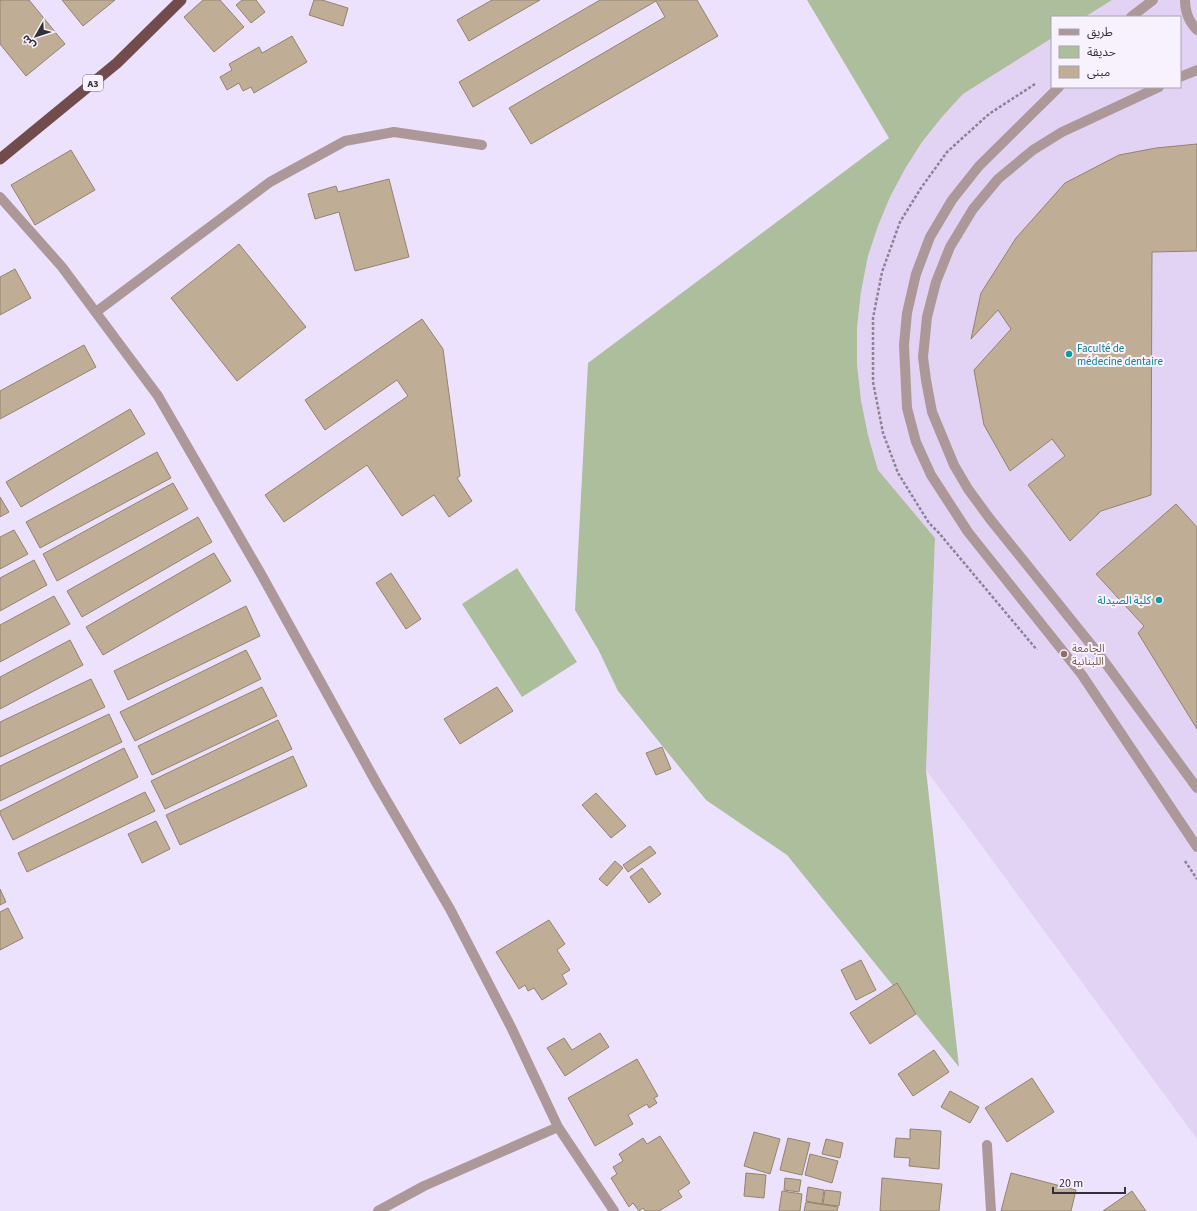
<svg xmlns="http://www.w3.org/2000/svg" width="1197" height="1211" font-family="'Source Sans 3','Noto Sans Arabic',sans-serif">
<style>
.built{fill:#e2d3f5}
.green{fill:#acbe9c}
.building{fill:#bfad96;stroke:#94836d}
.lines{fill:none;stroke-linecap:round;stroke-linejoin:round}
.path{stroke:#8a8395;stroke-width:2.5;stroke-dasharray:3 2;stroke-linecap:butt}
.service{stroke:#ad9899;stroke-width:10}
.minor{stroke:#ad9899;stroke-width:10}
.trunk{stroke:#724b4d;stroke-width:11}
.culture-dot{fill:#0f9aa8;stroke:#f7f2fd;stroke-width:1.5}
.education-dot{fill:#8d6e63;stroke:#f7f2fd;stroke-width:1.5}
.labels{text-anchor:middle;stroke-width:4;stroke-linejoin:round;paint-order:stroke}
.shield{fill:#f7f2fd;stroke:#6e6a74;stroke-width:1}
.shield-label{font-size:10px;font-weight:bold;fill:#34303a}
.culture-label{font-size:11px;fill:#0d838f;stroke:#f7f2fd;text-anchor:start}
.education-label{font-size:11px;fill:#785e54;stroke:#f7f2fd;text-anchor:start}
</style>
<rect width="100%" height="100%" fill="#ede2fd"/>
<path class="built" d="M1112 0H1197V1139L926 770 935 538 878 470 868 435 861 400 857 364V328L861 292 868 256 878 226 890 197 905 169 922 142 942 117 963 94 1052 38V87H1180V17H1085Z"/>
<path class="green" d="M807 0H1112L1085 17H1052V38L963 94 942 117 922 142 905 169 890 197 878 226 868 256 861 292 857 328V364L861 400 868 435 878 470 935 538 926 770 959 1067 787 855 706 800 618 691 599 651 575 610 588 363 889 138Z
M517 568 577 662 522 697 462 604Z"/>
<path class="building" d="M0 0H29L65 44 26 76 0 44Z
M62 0H115L83 26Z
M203 0H220L244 27 214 52 184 17Z
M242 0H256L265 12 251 23 236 5Z
M314 0H322L348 8 343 26 309 15Z
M492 0H540L469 41 457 20Z
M600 0H697L718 36 531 144 509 108 665 17 656 1 473 107 459 82Z
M292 36 307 62 254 93 251 87 243 91 239 83 227 90 220 77 232 70 229 64 259 47 262 53Z
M1197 144V251L1152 252 1151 495 1101 511 1070 541 1028 485 1065 456 1052 439 1010 471 984 425 974 370 1011 329 998 310 971 339 981 293 1016 238 1065 183 1119 155 1156 148Z
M71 150 95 190 35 225 11 185Z
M389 179 409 257 355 271 339 212 315 219 308 194 336 186 338 192Z
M239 244 306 327 237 381 171 298Z
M15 269 31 298 0 315V277Z
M422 319 443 349 460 476 457 478 472 501 449 517 434 495 402 516 367 465 284 522 265 495 408 396 397 380 325 430 305 400Z
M84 345 96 367 0 419V391Z
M130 409 145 434 21 507 6 482Z
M157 452 171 478 40 548 26 522Z
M173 483 188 509 57 581 43 554Z
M0 497 9 512 0 517Z
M1176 504 1197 527V729L1138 633 1144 626 1096 574Z
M198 517 212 542 82 617 67 591Z
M14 530 28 554 0 569V537Z
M214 553 231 581 103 655 86 627Z
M34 560 47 585 0 611V578Z
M391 573 421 619 406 629 376 583Z
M54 596 70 624 0 662V625Z
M246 606 260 636 128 700 114 671Z
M70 640 83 665 0 709V677Z
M246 650 261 679 135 741 120 712Z
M91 679 105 707 0 757V722Z
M262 687 277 716 152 775 138 746Z
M497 687 513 711 460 744 444 719Z
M109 714 122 742 0 801V766Z
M278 720 292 749 165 809 151 781Z
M662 747 671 769 656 775 646 753Z
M124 748 138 777 13 840 0 814V811Z
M293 756 307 786 180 845 166 815Z
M145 792 155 811 27 872 18 853Z
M596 793 626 826 611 838 582 805Z
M156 821 170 849 142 863 128 834Z
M650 846 656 853 628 872 623 865Z
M615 861 623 868 607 886 599 879Z
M642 868 661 894 649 903 630 877Z
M0 889 6 902 0 905Z
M8 908 23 938 0 950V912Z
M549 920 565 944 557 950 570 970 562 975 567 984 542 1000 534 988 528 991 525 985 519 989 496 952Z
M861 960 876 990 856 1000 841 970Z
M897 983 916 1014 870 1044 850 1013Z
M600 1033 609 1047 565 1076 547 1048 564 1038 572 1050Z
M934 1050 949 1072 913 1096 898 1074Z
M637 1059 658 1096 654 1098 657 1103 649 1108 647 1104 628 1115 633 1124 595 1146 568 1098Z
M1032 1078 1054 1112 1007 1142 985 1108Z
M950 1091 979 1107 970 1123 941 1107Z
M910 1129 941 1131 939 1169 909 1166 910 1158 894 1157 896 1138 910 1139Z
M754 1132 780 1139 770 1174 744 1166Z
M660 1136 690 1183 678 1191 682 1197 659 1211H645L643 1208 639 1211 633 1203 629 1207 611 1178 617 1174 613 1167 623 1161 619 1154 643 1138 647 1144Z
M788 1138 810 1143 802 1175 780 1170Z
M826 1139 843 1143 840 1158 822 1154Z
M810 1154 838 1161 832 1183 805 1175Z
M746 1173 766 1175 764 1198 744 1196Z
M1011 1173 1076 1190 1071 1211H1001Z
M785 1178 801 1180 799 1192 784 1190Z
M882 1178 942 1184 939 1211H880Z
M808 1187 824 1190 822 1204 806 1201Z
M825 1190 841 1192 839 1206 823 1204Z
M782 1191 802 1194 800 1211H779Z
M1132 1191 1146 1211H1103Z
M806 1202 838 1207 837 1211H804Z"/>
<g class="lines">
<path class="path" d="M1035 84 989 114 947 152 921 188 900 222 882 272 873 318V382L883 433 898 473 929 523 939 533 1037 650
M1185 861 1197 879"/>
<path class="service" d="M96 312 270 182 345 141 394 132 482 145"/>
<path class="minor" d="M1185 0C1185 11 1189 22 1197 30
M1131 17 1153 0
M1180 77 1197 70
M1059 87 979 166 952 200 930 237 916 274 907 313 904 345 907 408 916 442 931 475 968 532 1082 675 1197 847
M1159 87 1062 132 1033 150 998 179 973 209 950 247 936 282 927 317 923 357 926 380 932 412 954 465 968 489 990 519 1101 657 1197 788
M0 197 62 267 158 396 261 574 377 784 450 909 512 1029 558 1127 614 1211
M987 1145 991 1211
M378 1211 424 1186 558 1127"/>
<path class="trunk" d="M0 159 117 63 181 0"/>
</g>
<g class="culture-dot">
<circle cx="1069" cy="354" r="4"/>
<circle cx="1159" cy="600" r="4"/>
</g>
<circle class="education-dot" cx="1064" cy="654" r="4"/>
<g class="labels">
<rect class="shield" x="83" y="75" width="20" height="16" rx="3"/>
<g class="shield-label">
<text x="93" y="87">A3</text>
</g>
<g class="culture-label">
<text x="1077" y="352">Faculté de<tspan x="1077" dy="13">médecine dentaire</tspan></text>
<text x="1151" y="604" text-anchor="end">كلية الصيدلة</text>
</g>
<g class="education-label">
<text x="1072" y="652">الجامعة<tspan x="1072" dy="13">اللبنانية</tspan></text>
</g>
</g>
<rect x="1051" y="16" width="130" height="72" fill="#f7f2fd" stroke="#a9a4af"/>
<rect x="1059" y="29" width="20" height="6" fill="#ad9899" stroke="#a9a4af"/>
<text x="1087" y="36" font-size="12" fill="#34303a">طريق</text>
<rect x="1059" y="46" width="20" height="12" fill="#acbe9c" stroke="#a9a4af"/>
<text x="1087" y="56" font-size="12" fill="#34303a">حديقة</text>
<rect x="1059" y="66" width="20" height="12" fill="#bfad96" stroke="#a9a4af"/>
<text x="1087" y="76" font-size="12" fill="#34303a">مبنى</text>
<g transform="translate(36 36) rotate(231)" stroke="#f7f2fd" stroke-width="3" paint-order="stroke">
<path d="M0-3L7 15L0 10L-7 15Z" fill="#34303a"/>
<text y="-6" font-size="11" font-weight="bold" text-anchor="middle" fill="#34303a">ش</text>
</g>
<path d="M1053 1187v6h72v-6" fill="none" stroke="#34303a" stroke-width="2"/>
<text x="1059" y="1187" font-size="12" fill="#34303a" stroke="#f7f2fd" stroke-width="3" paint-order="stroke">20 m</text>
</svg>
